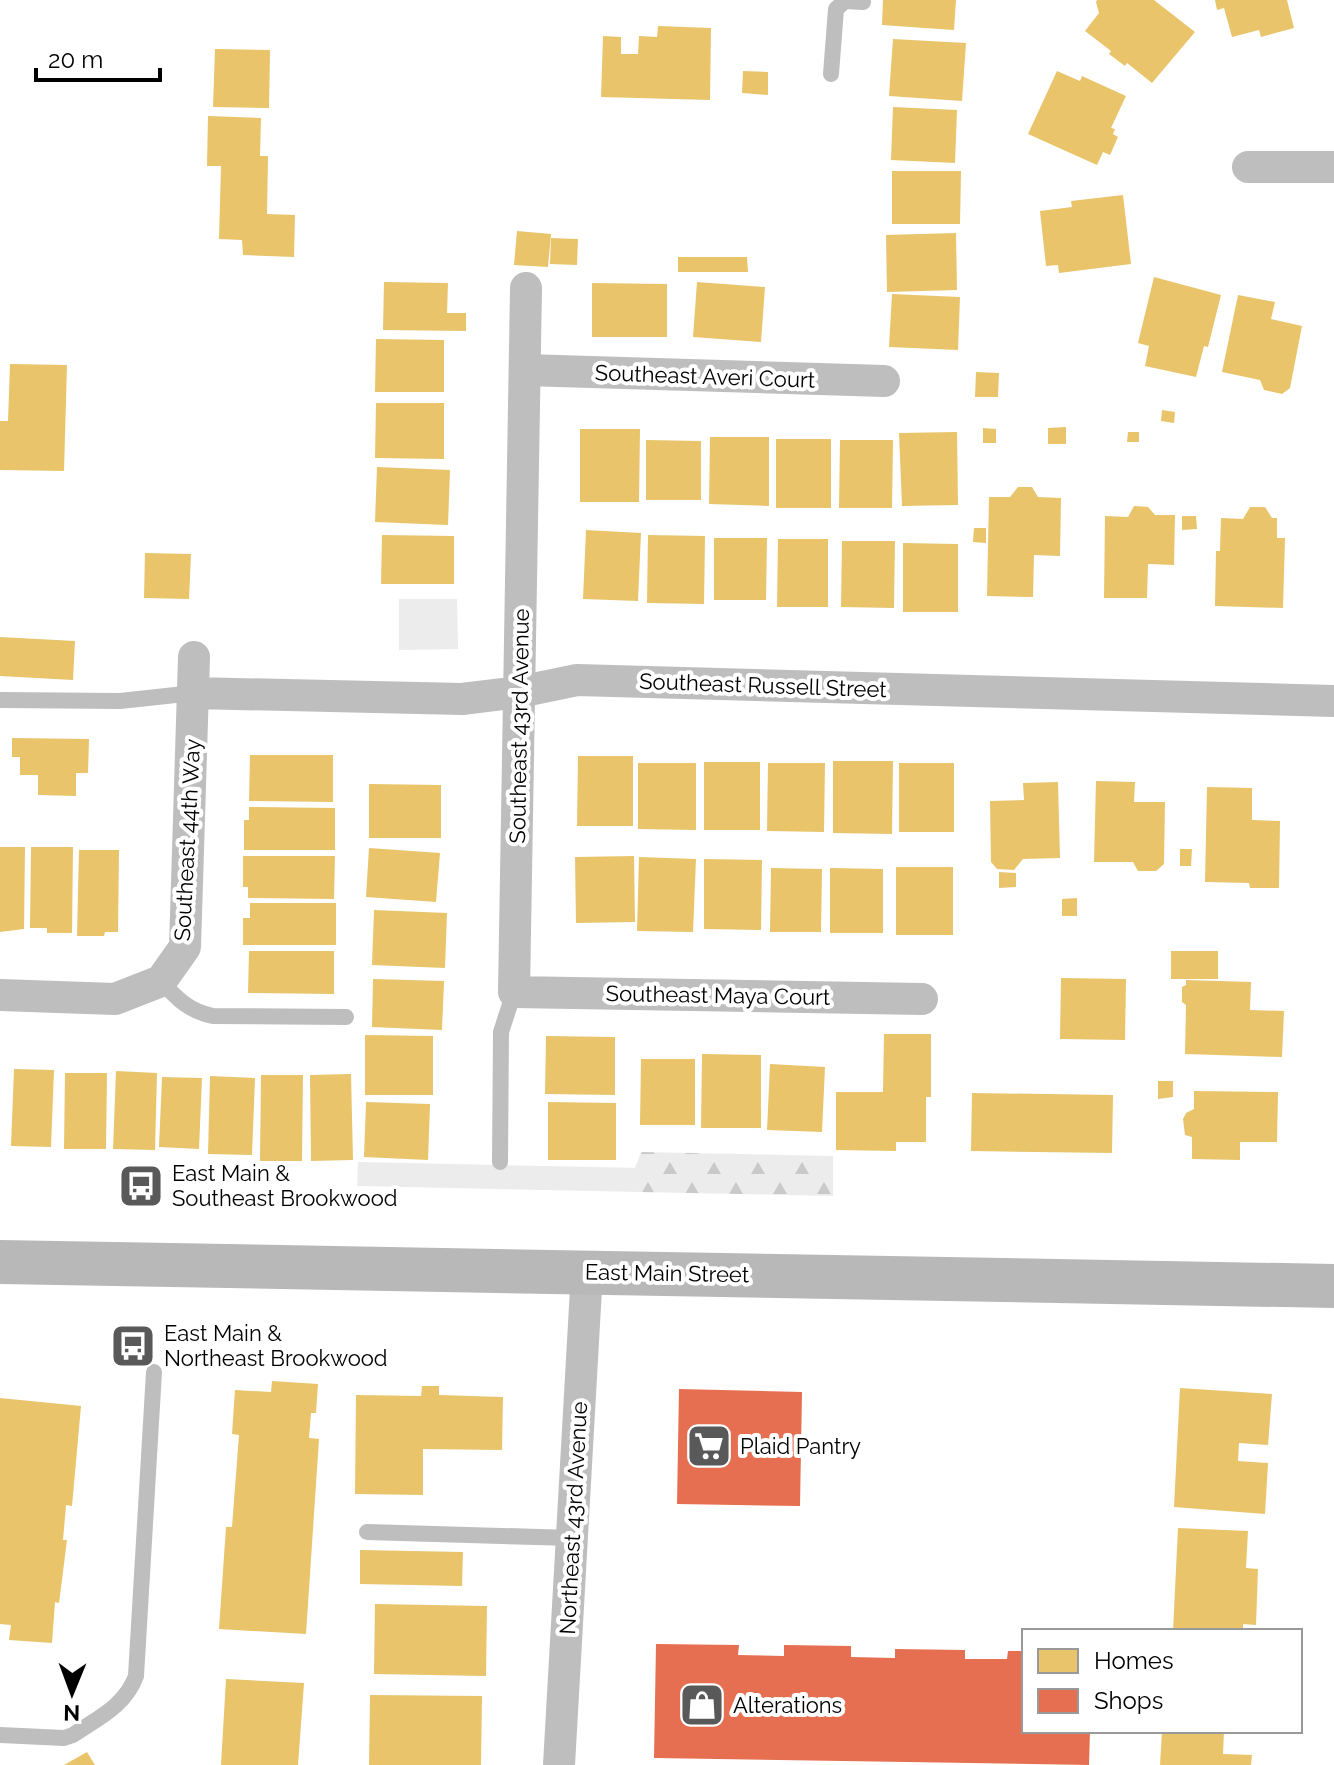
<svg xmlns="http://www.w3.org/2000/svg" width="1334" height="1765" font-family="Raleway,sans-serif">
<style>
.green{fill:#ececec}
.forest{fill:url(#forest-firs)}
.homes{fill:#e9c46a}
.shops{fill:#e76f51}
.lines{fill:none;stroke-linecap:round;stroke-linejoin:round}
.service{stroke:#bebebe;stroke-width:16}
.minor{stroke:#bebebe;stroke-width:32}
.secondary{stroke:#b8b8b8;stroke-width:44}
.labels{text-anchor:middle;stroke-width:8;stroke-linejoin:round;paint-order:stroke}
.street-label{font-size:22px;fill:#000;stroke:#fff}
.poi-label{font-size:22px;fill:#000;stroke:#fff;text-anchor:start}
</style>
<defs>
<pattern id="forest-firs" width="22" height="20" patternUnits="userSpaceOnUse" patternTransform="scale(2)"><rect width="22" height="20" fill="#ececec"/><path d="M5 1l3.5 6h-7zM16 11l3.5 6h-7z" fill="#c9c9c9"/></pattern>
</defs>
<rect width="100%" height="100%" fill="#fff"/>
<path class="green" d="M399 599H457L458 649 399 650Z
M358 1162 641 1168V1192L357 1186Z"/>
<path class="forest" d="M641 1152 833 1156V1196L641 1192V1169L635 1168Z"/>
<path class="homes" d="M883 0H956L954 30 882 25Z
M1097 0H1154L1195 32 1152 83 1127 63 1125 66 1109 54 1111 51 1085 31 1099 13 1096 2Z
M1215 0H1287L1294 28 1261 37 1259 30 1232 37 1224 8 1217 10Z
M658 26 711 28 710 100 601 97 603 36 621 37V54H638L639 36 657 37Z
M893 39 966 43 962 101 889 96Z
M215 49 270 50 269 108 213 107Z
M743 71 768 72V95L742 93Z
M1057 71 1080 81 1082 76 1126 96 1111 128 1115 129 1113 134 1118 137 1110 155 1103 152 1097 165 1028 134Z
M893 107 957 110 955 163 891 160Z
M208 116 261 118 260 156H268L267 214 295 215 294 257 243 255 242 240 219 239 221 166H207Z
M892 171H961L960 224H892Z
M1123 195 1131 264 1059 273 1058 265 1046 266 1040 211 1072 207 1071 201Z
M517 231 551 234 548 267 514 265Z
M956 233 957 290 887 292 886 235Z
M551 238 578 239 577 265 550 264Z
M678 257H747L748 272H678Z
M1154 277 1221 295 1208 347 1204 346 1196 377 1145 366 1149 346 1138 343Z
M384 282 448 283 447 313H466V331L383 330Z
M697 282 765 287 761 342 693 337Z
M592 283 667 284V337H592Z
M892 294 960 297 958 350 889 347Z
M1238 295 1275 302 1271 319 1302 326 1290 388 1282 394 1264 390 1260 380 1222 372Z
M376 339 444 340V392H375Z
M10 364 67 365 64 471 0 470V421H8Z
M976 372 999 373 998 397H975Z
M376 403H444V459L375 458Z
M1162 410 1175 412 1174 423 1161 421Z
M1066 427V444H1048V428Z
M983 428 996 429V443H983Z
M580 429H640L639 502H580Z
M957 432 958 505 902 506 899 433Z
M1128 432H1139V442H1127Z
M710 437H769V506L709 504Z
M776 439H831V508H776Z
M646 440 701 441V500H646Z
M840 440H893L892 508H839Z
M377 467 450 470 448 525 375 522Z
M1018 487H1032L1038 497 1061 498 1060 556 1034 555 1033 597 987 596 989 497H1010Z
M1134 506 1148 507 1155 515H1175L1174 565 1148 564 1147 598H1104L1105 516 1128 517Z
M1250 507H1265L1272 518H1277V538H1285L1283 608 1215 606 1216 551H1220L1221 518 1243 519Z
M1182 516H1196L1197 529 1182 530Z
M974 528H986V543L973 542Z
M586 530 641 533 638 601 583 599Z
M382 535 454 536V584H381Z
M648 535 705 536 704 604 647 603Z
M714 538H767L766 600H714Z
M778 539H828V607H777Z
M842 541H895L894 608 841 607Z
M903 543 958 544V612H903Z
M145 553 191 554 189 599 144 598Z
M0 637 75 641 73 680 0 676Z
M12 738 89 739 88 773H76V796L38 795V775H20V757H12Z
M250 755H333V802L249 801Z
M578 756H633V826H577Z
M833 761H893L892 834 833 833Z
M704 762H760V830H704Z
M638 763H696V830L638 829Z
M768 763H825L824 832 767 831Z
M899 763H954V832H899Z
M1096 781 1135 782 1134 802H1165L1164 864 1156 871H1138L1133 862H1094Z
M1058 782 1060 858 1023 859 1014 870 997 869 991 862 990 801 1024 800 1023 783Z
M369 784 441 785V838H369Z
M1207 787 1252 788V820L1280 821 1279 888H1250L1249 883 1205 882Z
M249 807 335 808V850H244V820H249Z
M0 847H25L24 929 0 932Z
M31 847H73L72 933H47V928H30Z
M369 848 440 853 436 902 366 897Z
M1180 849H1192L1191 866H1180Z
M79 850H119L118 932H105L104 936H77Z
M243 856H335L334 899 248 898V887H243Z
M634 856 635 922 576 923 575 857Z
M639 857 696 859 693 932 637 931Z
M704 859 762 860 761 930 704 929Z
M896 867H953V935H896Z
M771 868 822 869 821 932H770Z
M830 868 883 869V933H830Z
M999 872 1016 873V887L999 888Z
M1077 898V916H1062V899Z
M250 903H336V945H243V918H250Z
M374 910 447 913 445 968 372 965Z
M249 951H334V994L248 993Z
M1171 951H1218V979H1171Z
M1061 978 1126 979 1125 1040 1060 1039Z
M373 979 444 981 442 1030 372 1027Z
M1186 980 1251 982 1250 1010 1284 1011 1282 1057 1185 1054 1186 1005 1182 1002V987L1186 985Z
M884 1034H931V1097H926V1142H896V1151L836 1150V1092H883Z
M365 1035 433 1036V1095H365Z
M546 1036 615 1037V1095L545 1094Z
M702 1054 761 1055V1128H701Z
M641 1059H695V1125H640Z
M770 1064 825 1067 822 1132 767 1130Z
M14 1069 54 1070 51 1147 11 1146Z
M116 1071 157 1073 155 1150 113 1149Z
M65 1073H107L106 1149H64Z
M351 1074 353 1160 311 1161 310 1075Z
M261 1075H303L302 1161H260Z
M210 1076 255 1078 252 1155 208 1154Z
M162 1077 202 1078 199 1149 159 1147Z
M1158 1081H1173V1097L1158 1099Z
M1194 1091 1278 1092 1277 1142H1240V1160L1192 1159V1137L1185 1135 1183 1119 1186 1113 1194 1109Z
M972 1093 1113 1095 1112 1153 971 1151Z
M366 1102 430 1104 428 1160 364 1157Z
M548 1102 616 1103V1160H548Z
M272 1381 318 1384 316 1413H311L309 1438 319 1439 306 1634 219 1629 226 1527H232L239 1435 232 1434 235 1390 271 1392Z
M422 1386H439V1395L503 1397 502 1450 423 1449V1495L355 1494 356 1395 421 1396Z
M1180 1388 1272 1394 1268 1445 1239 1443 1238 1461 1268 1463 1265 1514 1174 1507Z
M0 1398 81 1406 72 1506 66 1505 63 1540H67L59 1603 55 1602 52 1643 9 1640 11 1625 0 1624Z
M1178 1528 1248 1531 1246 1568 1258 1569 1256 1625 1243 1624V1631H1173Z
M360 1550 463 1552 462 1586 360 1584Z
M375 1604 487 1606 486 1676 374 1674Z
M226 1679 304 1683 298 1765H221Z
M370 1695 482 1696 481 1765H369Z
M1162 1731H1224L1223 1754 1252 1755 1251 1765H1160Z
M87 1752 95 1765H64Z"/>
<path class="shops" d="M679 1389 802 1392 800 1506 677 1504Z
M656 1644 739 1645 738 1655 784 1656V1645L851 1646V1657L895 1658V1649L965 1650V1659H1007L1008 1651H1024V1731H1090L1089 1765 654 1758Z"/>
<g class="lines">
<path class="service" d="M831 74 836 9 845 1 863 2
M0 700 120 701 194 693
M161 981C177 999 189 1011 213 1016L346 1017
M500 1162 501 1032 514 992
M367 1532 572 1538
M0 1735 64 1738 73 1735C98 1718 125 1706 136 1676L154 1372"/>
<path class="minor" d="M1248 167H1334
M526 288 514 992 922 999
M525 370 884 381
M194 693 462 699 519 692 577 680 1334 701
M0 995 115 999 161 981 185 947 194 657
M559 1765 587 1271"/>
<path class="secondary" d="M0 1262 1334 1286"/>
</g>
<defs>
<g id="bus-square" transform="scale(2.3)"><rect x="-9" y="-9" width="18" height="18" rx="4" fill="#595959" stroke="#fff"/><path d="M-5-6H5V4H4V6H2V4H-2V6H-4V4H-5ZM-3.5-4V0h7V-4ZM-3.5 1.2v1.5H-2V1.2ZM2 1.2v1.5H3.5V1.2Z" fill="#fff"/></g>
<g id="supermarket-square" transform="scale(2.3)"><rect x="-9" y="-9" width="18" height="18" rx="4" fill="#595959" stroke="#fff"/><path d="M-6-5.5h2.5l.6 2H6L4.5 2H-2.5L-4.4-4H-6ZM-1.5 3.2a1.3 1.3 0 1 0 .1 0ZM3 3.2a1.3 1.3 0 1 0 .1 0Z" fill="#fff"/></g>
<g id="shop-square" transform="scale(2.3)"><rect x="-9" y="-9" width="18" height="18" rx="4" fill="#595959" stroke="#fff"/><path d="M-5-2.5h2.3a2.7 3.5 0 0 1 5.4 0H5L5.5 6h-11ZM-1.5-2.5h3a1.5 2.3 0 0 0-3 0Z" fill="#fff"/></g>
</defs>
<g fill-rule="evenodd">
<use href="#bus-square" x="141" y="1186"/>
<use href="#bus-square" x="133" y="1346"/>
<use href="#supermarket-square" x="709" y="1446"/>
<use href="#shop-square" x="702" y="1705"/>
</g>
<g class="labels">
<g class="street-label">
<text transform="translate(705 376) rotate(2)" y="8">Southeast Averi Court</text>
<text transform="translate(763 685) rotate(2)" y="8">Southeast Russell Street</text>
<text transform="translate(519 726) rotate(-89)" y="8">Southeast 43rd Avenue</text>
<text transform="translate(187 840) rotate(-87)" y="8">Southeast 44th Way</text>
<text transform="translate(718 995) rotate(1)" y="8">Southeast Maya Court</text>
<text transform="translate(667 1273) rotate(1)" y="8">East Main Street</text>
<text transform="translate(573 1518) rotate(-87)" y="8">Northeast 43rd Avenue</text>
</g>
<g class="poi-label">
<text x="172" y="1181">East Main &amp;<tspan x="172" dy="25">Southeast Brookwood</tspan></text>
<text x="164" y="1341">East Main &amp;<tspan x="164" dy="25">Northeast Brookwood</tspan></text>
<text x="740" y="1454">Plaid Pantry</text>
<text x="733" y="1713">Alterations</text>
</g>
</g>
<rect x="1022" y="1629" width="280" height="104" fill="#ffffff" stroke="#999999" stroke-width="2"/>
<rect x="1038" y="1649" width="40" height="24" fill="#e9c46a" stroke="#999999" stroke-width="2"/>
<text x="1094" y="1669" font-size="24" fill="#000000">Homes</text>
<rect x="1038" y="1689" width="40" height="24" fill="#e76f51" stroke="#999999" stroke-width="2"/>
<text x="1094" y="1709" font-size="24" fill="#000000">Shops</text>
<g transform="translate(72 1693) rotate(181)" stroke="#ffffff" stroke-width="6" paint-order="stroke">
<path d="M0-6L14 30L0 20L-14 30Z" fill="#000000"/>
<text y="-12" font-size="22" font-weight="bold" text-anchor="middle" fill="#000000">N</text>
</g>
<path d="M36 68v12h124v-12" fill="none" stroke="#000000" stroke-width="4"/>
<text x="48" y="68" font-size="24" fill="#000000" stroke="#ffffff" stroke-width="6" paint-order="stroke">20 m</text>
</svg>
